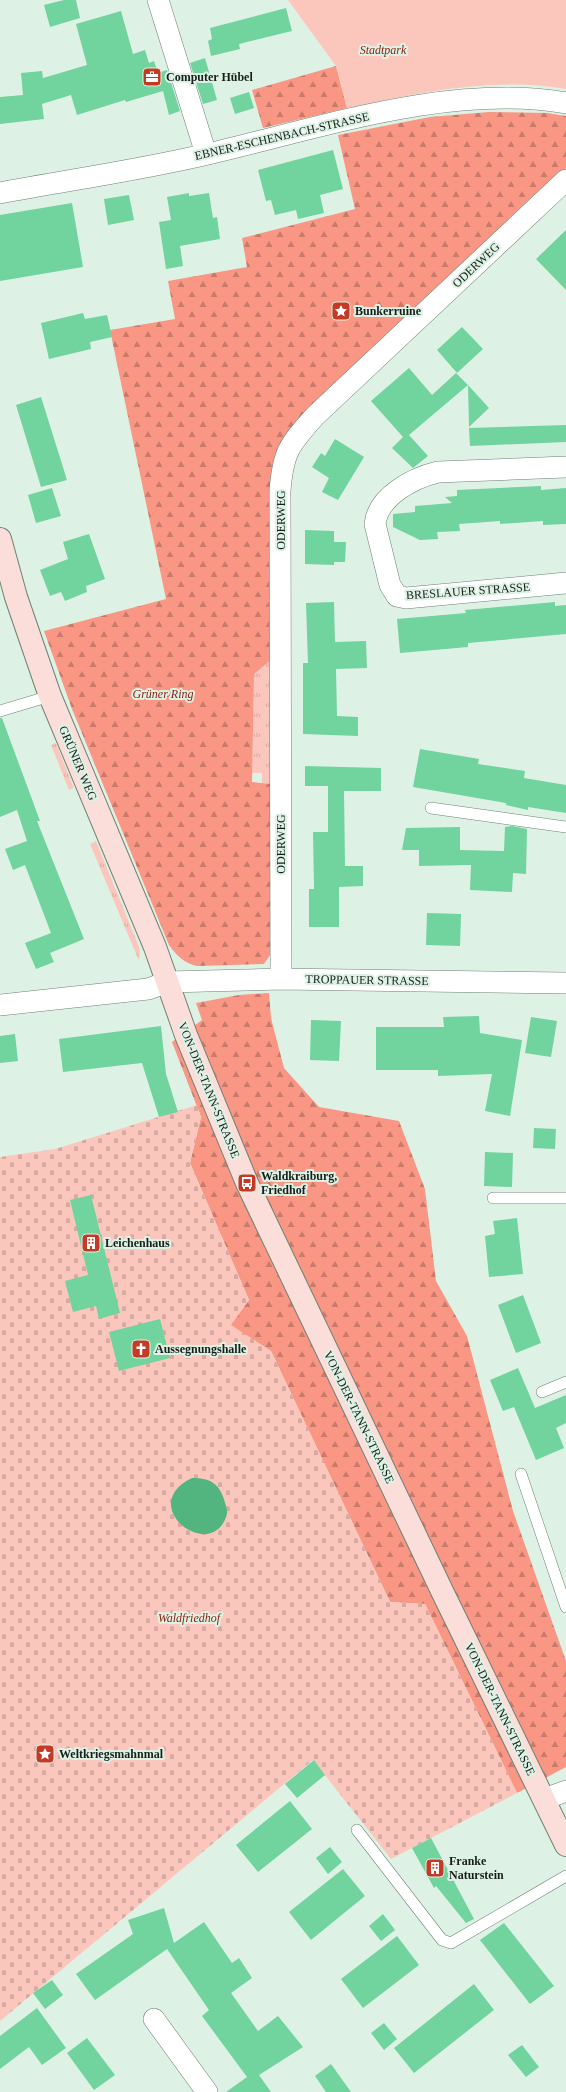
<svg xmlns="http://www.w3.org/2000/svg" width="566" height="2092" font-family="'Times New Roman',serif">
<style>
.grass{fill:url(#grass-tufts)}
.forest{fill:url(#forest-firs)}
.cemetery{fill:url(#cemetery-stones)}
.park{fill:#fbc7bd}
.water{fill:#52b580}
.building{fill:#71d39d}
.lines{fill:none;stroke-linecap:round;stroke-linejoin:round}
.lane-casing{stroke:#6e8175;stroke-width:12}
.street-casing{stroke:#6e8175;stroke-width:22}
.secondary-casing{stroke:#6e8175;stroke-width:24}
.lane{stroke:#fff;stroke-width:11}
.street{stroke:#fff;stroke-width:21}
.secondary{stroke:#fbded9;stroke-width:22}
.labels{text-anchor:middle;stroke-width:4;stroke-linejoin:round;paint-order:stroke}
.park-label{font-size:12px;font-style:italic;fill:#8d1b0b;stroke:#ddf2e5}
.poi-label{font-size:12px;font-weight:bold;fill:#171e19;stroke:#ddf2e5;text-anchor:start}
.street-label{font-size:12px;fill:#171e19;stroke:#ddf2e5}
</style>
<defs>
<pattern id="grass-tufts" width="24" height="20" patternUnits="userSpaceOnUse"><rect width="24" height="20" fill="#fbc7bd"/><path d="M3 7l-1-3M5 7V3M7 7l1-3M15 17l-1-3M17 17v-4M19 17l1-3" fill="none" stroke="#d6aaa2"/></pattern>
<pattern id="forest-firs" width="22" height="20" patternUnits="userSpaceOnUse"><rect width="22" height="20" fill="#f99684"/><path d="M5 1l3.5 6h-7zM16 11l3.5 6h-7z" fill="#c97a6b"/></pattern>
<pattern id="cemetery-stones" width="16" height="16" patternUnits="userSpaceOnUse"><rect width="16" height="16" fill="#fbc7bd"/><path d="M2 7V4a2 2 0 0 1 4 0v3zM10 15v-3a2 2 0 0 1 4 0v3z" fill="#d6aaa2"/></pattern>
</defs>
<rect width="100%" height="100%" fill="#ddf2e5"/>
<path class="grass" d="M271 660V784L262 783V773H252L254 674Z
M56 743 74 788 69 790 51 745Z
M96 841 140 949 139 961 90 844Z"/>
<path class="forest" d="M336 66 347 108 263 128 252 90Z
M489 112 547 113 566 116V168L327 393 292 428 280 444 273 464 271 660 254 674 252 782 271 784 272 952 264 964 197 966C184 963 177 956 169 945L72 709 44 631 166 599 110 330 175 319 168 281 247 267 242 238 355 209 338 135 430 117Z
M269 993 271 1018 284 1068 319 1107 399 1121 425 1189 436 1281 467 1336 513 1511 566 1661V1767L517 1793 425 1604 390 1602 271 1351 230 1325 249 1300 190 1163 201 1117 172 1042 202 1020 196 1003 239 995Z"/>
<path class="cemetery" d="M197 1105 201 1117 190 1163 249 1300 231 1325 271 1351 390 1602 425 1604 517 1793 391 1859 313 1760 0 2021V1157L55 1149Z"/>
<path class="park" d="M288 0H566V89C493 76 418 93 347 108L336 66Z"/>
<path class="water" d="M192 1478C209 1478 218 1482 224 1499 225 1504 228 1509 227 1514 213 1565 134 1506 192 1478Z"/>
<path class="building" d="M64 0H76L80 18 50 27 44 5Z
M286 8 292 31 239 44 240 49 211 56 208 41 212 39 210 28Z
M121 11 133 54 145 50 149 63 154 61 158 73 167 70 180 111 169 115 163 91 126 102 125 100 77 115 71 95 42 104 44 119 0 124V97L23 95 21 73 42 71 43 78 87 65 76 24Z
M205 58 217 100 203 104 190 63Z
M249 92 254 108 235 114 230 98Z
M333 150 343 189 320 195 324 213 298 219 296 210 275 215 271 200 266 201 258 170Z
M189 193V196L209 193 213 218 217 217 220 239 180 246 183 266 166 269 159 222 171 220 167 197Z
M129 195 134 220 108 225 104 199Z
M72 203 83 267 0 281V215Z
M566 230V290L536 259Z
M83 313 85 319 107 315 112 337 90 342 91 349 49 359 41 323Z
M462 327 483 349 457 373 437 350Z
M409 368 432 395 456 373 468 385 409 435 428 456 413 468 392 448 403 437 371 401Z
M468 385 489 408 469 427Z
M41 397 67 480 41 487 16 405Z
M566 425V442L470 446 469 428Z
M335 439 364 457 338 500 322 492 329 478 312 467 321 453 325 456Z
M541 486V490L566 488V524L543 525V521L500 524V521L459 524 460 531 437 532 438 539 420 540 393 527V514L415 512V506L452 503 445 497 457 496V490Z
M52 488 61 516 36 523 28 495Z
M305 530 334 531V542H346L345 562H334V565L305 564Z
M89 534 105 579 86 586 87 592 65 601 61 592 50 596 40 570 68 559 63 542Z
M334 602 335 642 366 641 367 668 336 669 337 716 358 717V736L303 734V663H308L306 603Z
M555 602V606L566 605V634L468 643V647L400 653 397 619 466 613 465 610Z
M0 718H2L40 821H37L84 939 50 953 54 962 36 969 25 943 51 933 25 865 13 870 5 849 27 841 17 810 0 817Z
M420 749 479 759 478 764 525 771 524 778 566 785V813L528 807V810L506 805V803L413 787Z
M305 766 381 768V791H344L345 866H363V886L339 887V927H309V889H314L313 832H328V786H305Z
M512 826 527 829 526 874 513 873 512 892 470 890 471 865 419 866V850H402L406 828 460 827V850L504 851 505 827Z
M427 913 461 914 460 946 426 945Z
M479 1016 480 1033 522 1040 510 1116 485 1111 492 1074 438 1076V1070H376V1027H444L443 1017Z
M531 1017 557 1021 551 1057 525 1053Z
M311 1020 341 1021 339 1061 310 1060Z
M161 1026 166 1074 178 1112 159 1117 142 1063 63 1072 59 1039Z
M15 1034 18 1061 0 1063V1036Z
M534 1128 556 1129 555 1149 533 1148Z
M485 1152 513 1153 512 1187 484 1186Z
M91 1195 120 1313 99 1319 96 1306 73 1312 65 1281 88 1275 70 1200Z
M517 1218 523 1274 489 1277 485 1236 495 1234 493 1221Z
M523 1295 541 1343 516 1353 498 1305Z
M160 1319 170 1358 119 1371 109 1332Z
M518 1368 535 1408 566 1395V1423L556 1428 564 1448 536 1460 514 1407 503 1411 490 1380Z
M314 1760 325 1775 297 1798 285 1784Z
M290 1801 312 1829 258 1872 236 1845Z
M431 1838 474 1919 466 1923 436 1886 434 1888 412 1848Z
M330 1847 342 1862 328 1874 316 1858Z
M343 1869 365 1896 311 1940 289 1912Z
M164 1908 174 1943 204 1922 232 1963 239 1958 252 1978 231 1993 258 2031 278 2016 303 2047 259 2075 271 2092H226L247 2077 202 2016 209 2010 167 1949 95 2000 76 1974 133 1934 128 1920Z
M383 1914 395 1930 381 1941 369 1926Z
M504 1923 554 1986 530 2004 480 1940Z
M397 1936 419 1965 363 2008 341 1979Z
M52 1980 63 1995 45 2009 33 1993Z
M474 1984 494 2010 414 2073 394 2048Z
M37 2008 66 2048 42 2065 29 2047 0 2069V2036Z
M384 2023 397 2039 384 2050 371 2033Z
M87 2038 115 2075 94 2090 67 2053Z
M522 2045 539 2067 526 2077 508 2055Z
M331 2064 351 2092H326L315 2076Z"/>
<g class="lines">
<g class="lane-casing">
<path id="lane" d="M0 711 50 696
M431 808 566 827
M493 1198H566
M542 1392 566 1382
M521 1474 566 1607
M357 1830 442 1940 451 1943 566 1876"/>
</g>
<g class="street-casing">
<path id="street" d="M158 0 206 154
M0 193C69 180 140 170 208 154 320 128 451 83 566 103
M566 467 438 472C413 478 378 496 375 524L390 585 397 596 406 598 566 583
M281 979 280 491C283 452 289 445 315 416L566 180
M0 1005 148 989 168 982 281 979 566 983
M544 1799 566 1791
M154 2019 207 2092"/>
</g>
<g class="secondary-casing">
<path id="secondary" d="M0 539 16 597 50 696 155 947 186 1035 247 1183 442 1591 566 1845"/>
</g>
<use href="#lane" class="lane"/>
<use href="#street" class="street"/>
<use href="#secondary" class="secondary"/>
</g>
<defs>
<g id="office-square" transform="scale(1)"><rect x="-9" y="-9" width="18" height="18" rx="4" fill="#c53925" stroke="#ddf2e5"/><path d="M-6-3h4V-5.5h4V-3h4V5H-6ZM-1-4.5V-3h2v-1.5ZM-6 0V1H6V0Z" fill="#fff"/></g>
<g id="sight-square" transform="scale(1)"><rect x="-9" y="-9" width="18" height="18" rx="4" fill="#c53925" stroke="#ddf2e5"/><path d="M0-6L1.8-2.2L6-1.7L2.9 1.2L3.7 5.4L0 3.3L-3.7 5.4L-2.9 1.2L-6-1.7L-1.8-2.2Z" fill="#fff"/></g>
<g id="bus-square" transform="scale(1)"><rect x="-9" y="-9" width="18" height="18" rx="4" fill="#c53925" stroke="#ddf2e5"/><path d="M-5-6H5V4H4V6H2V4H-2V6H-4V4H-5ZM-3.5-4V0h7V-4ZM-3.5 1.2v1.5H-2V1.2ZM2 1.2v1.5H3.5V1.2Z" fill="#fff"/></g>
<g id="building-square" transform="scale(1)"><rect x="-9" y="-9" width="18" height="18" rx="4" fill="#c53925" stroke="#ddf2e5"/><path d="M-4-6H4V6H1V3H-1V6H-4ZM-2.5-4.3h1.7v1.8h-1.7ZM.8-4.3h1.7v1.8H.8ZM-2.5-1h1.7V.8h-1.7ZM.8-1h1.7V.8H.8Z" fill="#fff"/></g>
<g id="church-square" transform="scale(1)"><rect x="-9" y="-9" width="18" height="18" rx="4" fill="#c53925" stroke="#ddf2e5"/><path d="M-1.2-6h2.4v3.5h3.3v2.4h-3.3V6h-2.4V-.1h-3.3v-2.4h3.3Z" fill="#fff"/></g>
</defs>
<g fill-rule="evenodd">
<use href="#office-square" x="152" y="77"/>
<use href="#sight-square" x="341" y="311"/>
<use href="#bus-square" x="247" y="1183"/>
<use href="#building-square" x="91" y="1243"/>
<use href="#church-square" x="141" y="1349"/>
<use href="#sight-square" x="45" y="1754"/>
<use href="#building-square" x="435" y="1868"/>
</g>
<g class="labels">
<g class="park-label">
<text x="383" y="54">Stadtpark</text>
<text x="163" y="698">Grüner Ring</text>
<text x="189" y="1622">Waldfriedhof</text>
</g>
<g class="poi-label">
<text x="166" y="81">Computer Hübel</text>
<text x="355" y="315">Bunkerruine</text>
<text x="261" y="1180">Waldkraiburg,<tspan x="261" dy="14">Friedhof</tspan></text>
<text x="105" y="1247">Leichenhaus</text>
<text x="155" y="1353">Aussegnungshalle</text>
<text x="59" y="1758">Weltkriegsmahnmal</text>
<text x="449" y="1865">Franke<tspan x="449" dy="14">Naturstein</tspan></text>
</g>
<g class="street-label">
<text transform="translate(282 136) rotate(-13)" y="4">EBNER-ESCHENBACH-STRASSE</text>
<text transform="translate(476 265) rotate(-43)" y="4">ODERWEG</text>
<text transform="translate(281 520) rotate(-90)" y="4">ODERWEG</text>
<text transform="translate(468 591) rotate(-4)" y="4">BRESLAUER STRASSE</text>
<text transform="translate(78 763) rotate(67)" y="4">GRÜNER WEG</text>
<text transform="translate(281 844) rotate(-90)" y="4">ODERWEG</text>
<text transform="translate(367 980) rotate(1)" y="4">TROPPAUER STRASSE</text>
<text transform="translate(209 1090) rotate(68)" y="4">VON-DER-TANN-STRASSE</text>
<text transform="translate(359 1417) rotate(64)" y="4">VON-DER-TANN-STRASSE</text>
<text transform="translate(500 1709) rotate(64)" y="4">VON-DER-TANN-STRASSE</text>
</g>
</g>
</svg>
